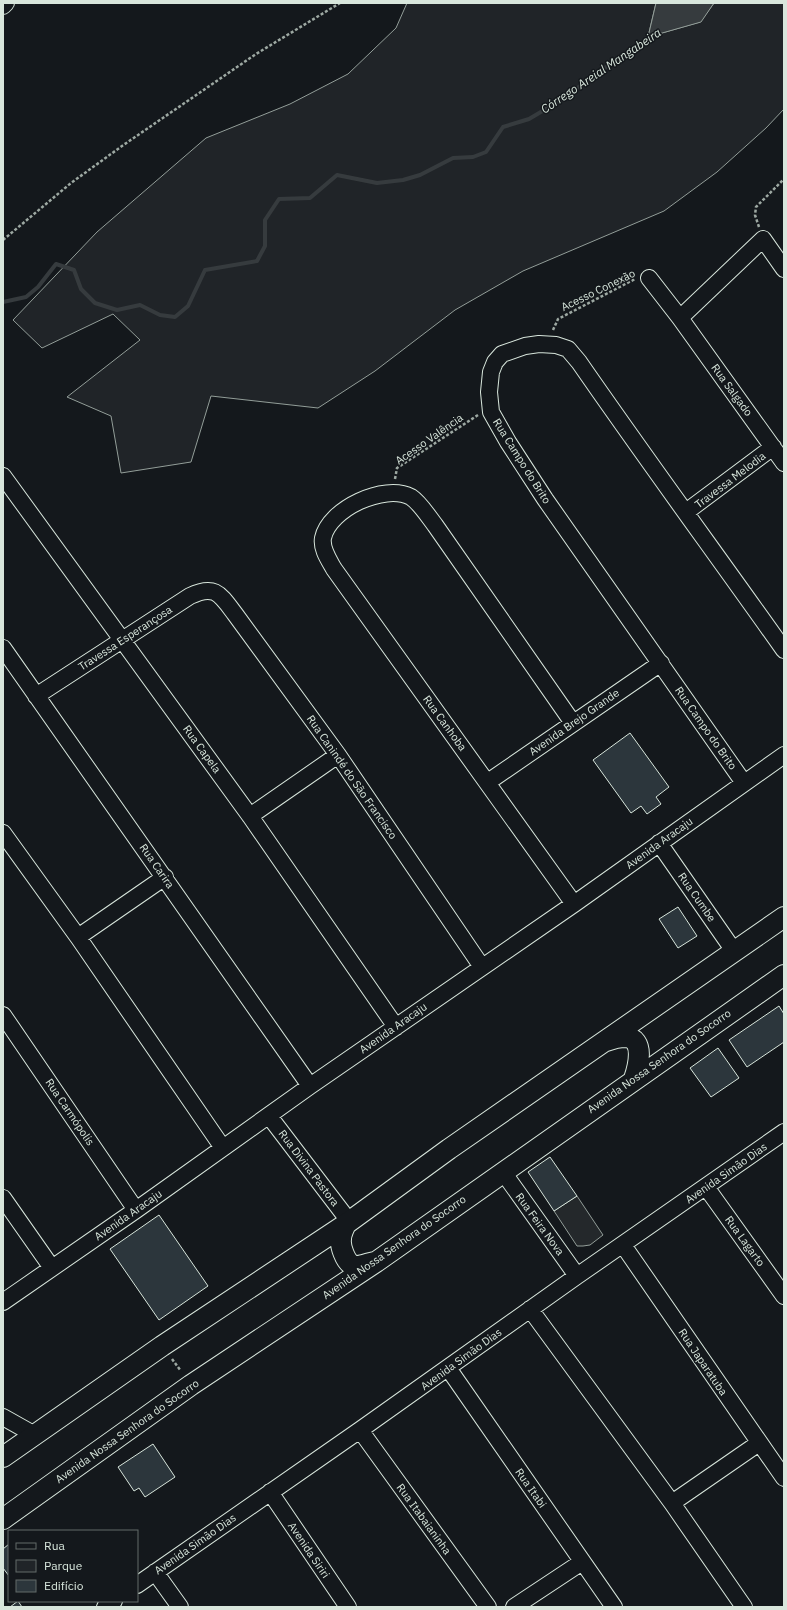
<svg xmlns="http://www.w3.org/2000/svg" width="787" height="1610" font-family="'IBM Plex Sans',sans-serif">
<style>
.green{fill:#202428;stroke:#939e99}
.parking{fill:#24282b;stroke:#939e99}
.water{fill:#363b3e;stroke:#939e99}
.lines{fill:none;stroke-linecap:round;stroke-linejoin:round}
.stream{stroke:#363b3e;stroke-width:4}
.building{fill:#2c363c;stroke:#d8e6dc}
.minor-casing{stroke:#d8e6dc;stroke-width:18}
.major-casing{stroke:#d8e6dc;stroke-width:22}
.path{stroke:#9da8a2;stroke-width:2.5;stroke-dasharray:3 2;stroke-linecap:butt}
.minor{stroke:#14181c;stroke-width:16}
.major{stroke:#14181c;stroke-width:20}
.labels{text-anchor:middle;stroke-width:3;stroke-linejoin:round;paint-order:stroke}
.street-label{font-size:11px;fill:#d8e6dc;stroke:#14181c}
.water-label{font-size:12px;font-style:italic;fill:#d8e6dc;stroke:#14181c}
</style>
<rect width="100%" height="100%" fill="#14181c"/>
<path class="green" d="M407 3H656L648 37 700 22 714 3H784V109L766 128 717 172 664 211 523 271 455 310 375 371 318 408 211 396 191 462 121 473 111 416 67 397 140 340 113 314 42 348 13 320 97 232 206 138 290 104 348 74 396 28Z"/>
<path class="parking" d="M577 1196 603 1235 590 1245 583 1246H577L554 1211Z"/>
<path class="water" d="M656 3H714L701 22 648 37Z"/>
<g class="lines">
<path class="stream" d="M3 302 26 297 38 287 56 264 74 270 81 289 95 303 117 310 140 305 160 315 175 317 188 306 205 270 257 261 265 246V220L279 199 310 198 337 175 377 183 403 180 420 175 453 158 473 157 486 152 503 127 529 119 561 100 603 69 635 50 659 32"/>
</g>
<path class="building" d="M630 733 669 787 656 797 661 804 647 814 641 806 631 813 593 760Z
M678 907 697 936 678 948 659 919Z
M779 1006 784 1014V1042L747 1067 729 1040Z
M718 1048 739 1078 711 1097 690 1068Z
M550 1157 577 1196 554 1211 528 1172Z
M159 1215 208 1286 159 1320 110 1249Z
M153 1444 175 1477 145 1497 139 1488 134 1491 118 1467Z
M9 1544V1576L3 1568V1549Z
M18 1601 22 1607H10Z"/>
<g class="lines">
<g class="minor-casing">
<path id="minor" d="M3 6 6 3
M784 269 763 239 680 318 784 463
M649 278 680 318
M3 476 250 816 396 1027
M686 512 773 447
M3 648 310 1086
M36 696 190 596C215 584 220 594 235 614L338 755 482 967
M573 723 435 525C428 516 420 503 411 497 384 483 329 509 323 538 321 549 329 560 334 569L574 904
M488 782 661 663
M744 783 545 499 508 442 491 412 489 392 491 372 495 362 502 354 525 346 539 344 556 345 568 349 579 362C646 459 716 554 784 650
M250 816 338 755
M3 833 78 937 223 1148
M659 843 734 951
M78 937 165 877
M3 1015 136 1210
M269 1116 349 1221
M503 1172 577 1276
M706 1187 784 1296
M3 1198 52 1268
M623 1245 784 1478
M3 1302 136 1210 310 1086 574 904 784 755
M530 1309 672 1503 744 1607
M448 1368 614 1607
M3 1417 35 1435
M360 1430 488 1607
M270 1492 348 1607
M672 1503 759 1443
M155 1572 180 1607
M137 1585 360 1430 577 1276 784 1132
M105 1607 114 1601
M514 1607 582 1562"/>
</g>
<g class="major-casing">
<path id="major" d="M606 1041C612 1039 619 1037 625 1037 646 1038 638 1067 634 1079
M346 1224C344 1228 341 1234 341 1239 340 1246 345 1261 352 1265 358 1268 368 1263 374 1262
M3 1457 162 1346 346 1224 449 1149 784 917
M3 1519 191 1385 376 1262 784 975"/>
</g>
<path class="path" d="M759 227 755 215 756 207 784 179
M3 240 71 183 122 146 256 54 340 3
M553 330 558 319 635 279
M395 479 397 468 478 415
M172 1359 181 1371"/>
<use href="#minor" class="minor"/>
<use href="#major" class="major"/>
</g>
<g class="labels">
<g class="street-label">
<text transform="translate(598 290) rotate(-26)" y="4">Acesso Conexão</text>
<text transform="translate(732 390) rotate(54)" y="4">Rua Salgado</text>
<text transform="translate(429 439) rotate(-35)" y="4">Acesso Valência</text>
<text transform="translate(522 461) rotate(58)" y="4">Rua Campo do Brito</text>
<text transform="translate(730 480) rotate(-37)" y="4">Travessa Melodia</text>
<text transform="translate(125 638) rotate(-33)" y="4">Travessa Esperançosa</text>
<text transform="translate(574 722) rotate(-35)" y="4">Avenida Brejo Grande</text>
<text transform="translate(445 723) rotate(54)" y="4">Rua Canhoba</text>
<text transform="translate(706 728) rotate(55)" y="4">Rua Campo do Brito</text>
<text transform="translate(202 749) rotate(54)" y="4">Rua Capela</text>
<text transform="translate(352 777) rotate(55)" y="4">Rua Canindé do São Francisco</text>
<text transform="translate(659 843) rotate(-36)" y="4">Avenida Aracaju</text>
<text transform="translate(157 866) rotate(55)" y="4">Rua Carira</text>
<text transform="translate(697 897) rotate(55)" y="4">Rua Cumbe</text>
<text transform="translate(393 1028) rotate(-35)" y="4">Avenida Aracaju</text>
<text transform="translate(659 1061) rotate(-35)" y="4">Avenida Nossa Senhora do Socorro</text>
<text transform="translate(70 1112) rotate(56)" y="4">Rua Carmópolis</text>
<text transform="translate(309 1168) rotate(53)" y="4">Rua Divina Pastora</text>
<text transform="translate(726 1173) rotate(-35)" y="4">Avenida Simão Dias</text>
<text transform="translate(128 1215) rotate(-35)" y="4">Avenida Aracaju</text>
<text transform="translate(540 1224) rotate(54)" y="4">Rua Feira Nova</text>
<text transform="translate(745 1241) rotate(54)" y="4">Rua Lagarto</text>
<text transform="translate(394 1247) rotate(-35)" y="4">Avenida Nossa Senhora do Socorro</text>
<text transform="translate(461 1359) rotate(-36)" y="4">Avenida Simão Dias</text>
<text transform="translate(703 1362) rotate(56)" y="4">Rua Japaratuba</text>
<text transform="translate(127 1431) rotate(-35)" y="4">Avenida Nossa Senhora do Socorro</text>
<text transform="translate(531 1488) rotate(55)" y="4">Rua Itabi</text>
<text transform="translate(424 1519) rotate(54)" y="4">Rua Itabaianinha</text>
<text transform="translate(195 1544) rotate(-35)" y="4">Avenida Simão Dias</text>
<text transform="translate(309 1550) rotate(56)" y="4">Avenida Siriri</text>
</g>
<g class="water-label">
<text transform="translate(601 71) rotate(-34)" y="4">Córrego Areial Mangabeira</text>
</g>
</g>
<rect width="787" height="1610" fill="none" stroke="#d8e6dc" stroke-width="8"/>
<rect x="8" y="1530" width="130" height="72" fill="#14181c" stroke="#626a69"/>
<rect x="16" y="1543" width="20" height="6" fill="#14181c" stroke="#626a69"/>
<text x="44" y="1550" font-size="12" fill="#d8e6dc">Rua</text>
<rect x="16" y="1560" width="20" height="12" fill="#202428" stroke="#626a69"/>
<text x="44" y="1570" font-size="12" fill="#d8e6dc">Parque</text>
<rect x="16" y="1580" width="20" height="12" fill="#2c363c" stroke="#626a69"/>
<text x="44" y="1590" font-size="12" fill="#d8e6dc">Edifício</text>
</svg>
